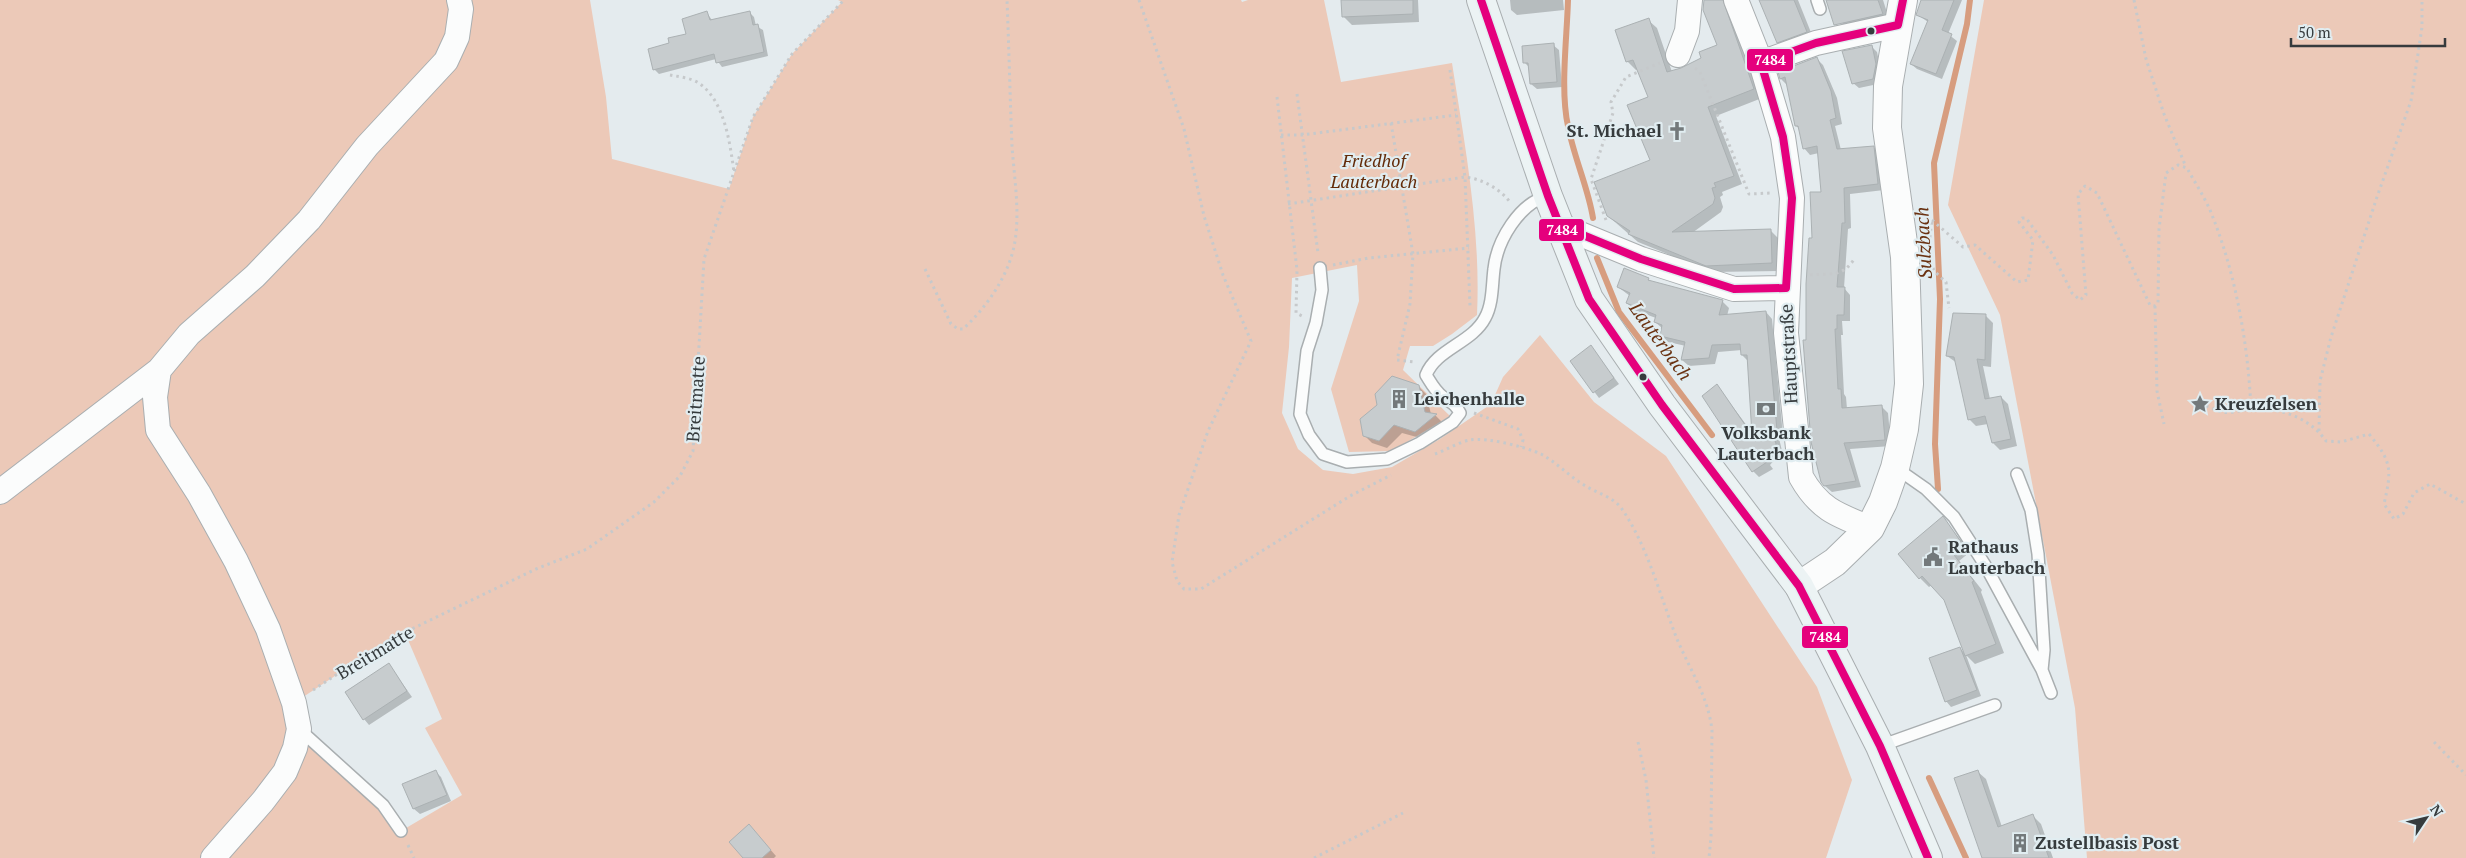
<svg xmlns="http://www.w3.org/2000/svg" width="2466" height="858" font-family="'PT Serif',serif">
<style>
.green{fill:#ecc9b8;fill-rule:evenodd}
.shadow{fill:#0003}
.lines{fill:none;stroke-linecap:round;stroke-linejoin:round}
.stream{stroke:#d79d7f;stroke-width:6}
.building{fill:#c7ccce;stroke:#abb1b3}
.service-casing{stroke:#a9aeb0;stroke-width:14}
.minor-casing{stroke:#a9aeb0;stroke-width:26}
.tertiary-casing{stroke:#a9aeb0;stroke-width:30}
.secondary-casing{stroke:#a9aeb0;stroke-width:30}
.path{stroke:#c6c9cb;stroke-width:3;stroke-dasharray:2.5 4;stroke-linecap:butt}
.service{stroke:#fbfcfc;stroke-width:11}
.minor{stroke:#fbfcfc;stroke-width:24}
.tertiary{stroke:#fbfcfc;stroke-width:28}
.secondary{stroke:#ecf3f4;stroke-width:28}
.bus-1-casing{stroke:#e1edf1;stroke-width:11}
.bus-1{stroke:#e5007d;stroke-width:8}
.bus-dot{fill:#363b3d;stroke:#e1edf1;stroke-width:2}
.labels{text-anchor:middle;stroke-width:4.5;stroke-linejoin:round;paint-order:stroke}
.poi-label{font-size:18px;font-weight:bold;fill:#363b3d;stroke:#e1edf1;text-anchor:start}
.park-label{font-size:18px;font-style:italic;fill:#632b09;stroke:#e1edf1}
.street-label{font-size:18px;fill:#363b3d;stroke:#e1edf1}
.water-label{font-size:19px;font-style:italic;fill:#6a3211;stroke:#e1edf1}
.line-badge{stroke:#e1edf1;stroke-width:2}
.badge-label{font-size:14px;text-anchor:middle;font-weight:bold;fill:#fff}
</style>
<rect width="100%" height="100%" fill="#e4ebee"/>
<path class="green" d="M0 0H590L606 97 612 159 729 189 753 117 792 54 842 2 838 0H1241L1242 2 1248 0H1324L1341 82 1452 63C1465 146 1481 230 1477 315L1452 334 1433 346H1410L1403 370 1450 416 1392 451 1349 452 1331 389 1359 301 1357 265 1292 278 1289 347 1282 413 1298 449 1323 470 1353 474 1392 467 1440 439 1491 404 1503 377 1540 335 1594 402 1666 456 1817 687 1852 780 1826 858H0ZM405 633 442 719 425 728 462 795 401 831 310 739 294 703 391 639Z
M1984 0H2466V858H2087L2075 708 2000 315 1948 205Z"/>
<path class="shadow" d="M1342 0H1418L1419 22 1352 25 1343 16Z
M1510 0H1563L1564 10 1517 15 1511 10Z
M1705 0H1730L1762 98 1716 116 1742 184 1722 192 1723 195 1720 197 1723 207 1721 212 1692 233 1770 230 1779 239 1780 271 1712 272 1638 242 1608 216 1652 161 1650 97 1638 69 1636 70 1627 61 1648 20 1657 28 1672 72 1703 59 1718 46Z
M1760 0H1798L1814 40 1786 50 1778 42Z
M1837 0H1883L1890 22 1850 31 1842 23Z
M1923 0H1962L1948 34 1957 41 1942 79 1917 69 1911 64 1928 22 1918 15Z
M706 12 712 20 749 12 754 17 756 26 763 30 768 56 722 67 716 59 659 74 654 69 671 44 688 35Z
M1553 45 1559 50 1562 87 1537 89 1531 84 1530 68 1525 63Z
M1871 46 1877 52 1881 71 1878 84 1859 88 1853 83Z
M1817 59 1823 65 1837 98 1842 124 1835 126 1841 150 1873 147 1880 153 1884 190 1850 194 1851 228 1848 229 1844 288 1850 295V321H1842L1843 335H1841L1844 394 1846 397 1847 409 1881 406 1888 413 1891 446 1850 449 1861 487 1832 492 1825 486 1808 341 1813 240 1823 193 1819 153 1810 155 1804 148 1800 129 1796 126 1788 86 1781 79 1779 72Z
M1648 279 1652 282 1722 301 1729 308 1727 316 1766 312 1772 319 1783 436 1779 438 1782 451 1770 465 1773 469 1759 477 1753 471 1717 386 1754 435 1748 361 1742 355V350L1718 352 1715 364 1689 366 1682 360 1686 346 1668 342 1661 335 1662 328 1655 322 1656 318 1634 310 1627 303 1630 296 1618 287Z
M1986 316 1993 323 1991 367 1983 366 1990 399 2001 397 2008 404 2017 446 2000 450 1993 443 1988 424 1976 426 1969 419 1957 363 1947 356Z
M1591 347 1619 384 1599 398 1571 361Z
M1418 386 1426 394 1431 414 1436 416 1443 423 1424 439 1402 433 1387 448 1372 443 1364 435Z
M1943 518 1970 552 1959 561 1982 590 1981 592 2004 653 1975 664 1966 655 1981 696 1951 707 1946 701 1960 648 1965 654 1945 600 1932 585 1929 587 1920 578Z
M389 665 412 697 369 725 364 719Z
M436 772 441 777 451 801 420 814 414 809 404 785Z
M1978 772 1986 779 2002 827 2033 816 2041 824 2053 858H1984Z
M754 831 776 856 774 858H745Z"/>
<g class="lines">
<path class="stream" d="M1568 0C1567 38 1560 90 1568 126 1574 158 1588 187 1593 218
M1597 258 1619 312 1712 435
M1938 489 1935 444 1940 299 1934 163 1967 24 1970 0
M1929 778 1966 858"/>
</g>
<path class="building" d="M1341 0H1413V14L1342 17Z
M1704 0H1723L1754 89 1708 107 1734 176 1714 183 1716 187 1712 188 1715 198 1713 204 1672 232 1771 229 1772 263 1706 266 1628 234 1630 231 1607 216 1594 182 1650 160 1627 105 1648 97 1633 60 1626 62 1615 30 1649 18 1667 72 1681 68 1701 58 1699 52 1717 45 1703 10Z
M1759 0H1794L1807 32 1777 43Z
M1826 0H1878L1883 14 1834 25Z
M1921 0H1954L1942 30 1952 34 1936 74 1910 64 1928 20 1916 15Z
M707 11 710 20 750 11 753 25 758 24 764 52 716 63 714 54 653 70 648 49 669 43 668 38 686 34 682 19Z
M1554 43 1557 82 1530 84 1528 63H1523L1522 46Z
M1872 45 1876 64 1873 79 1852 84 1842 51Z
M1817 57 1831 91 1836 118 1830 120 1837 149 1874 146 1878 184 1844 188 1845 223H1842L1837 287H1845L1844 315H1837V329H1835L1838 389H1841L1842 408 1882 405 1885 440 1844 443 1856 481 1824 486 1821 482 1811 442 1803 340H1806V284L1809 238H1812L1810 192H1821L1817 146 1803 149 1798 126H1795L1785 77 1780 79 1778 72Z
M1624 268 1649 278 1648 280 1723 300 1719 315 1766 311 1777 430 1773 432 1776 444 1775 448 1765 458 1767 462 1752 472 1702 396 1717 384 1752 435 1747 355H1741L1740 344 1712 345 1709 358 1681 360 1685 342 1660 336 1662 325 1654 322 1656 315 1626 303 1630 293 1617 287Z
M1953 313 1986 314 1985 360 1977 359 1985 399 2001 396 2011 439 1992 443 1985 416 1968 420 1954 357 1946 356Z
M1591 345 1614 378 1593 393 1570 361Z
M1392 376 1419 385 1425 412 1437 414 1415 432 1394 425 1379 441 1363 436 1360 419 1377 405 1375 394Z
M1943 516 1961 542 1951 551 1974 581 1972 582 1996 644 1965 656 1944 600 1922 576 1919 579 1898 554Z
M1960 647 1977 690 1945 702 1929 658Z
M389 663 407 691 363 720 345 692Z
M436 770 447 795 413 809 402 784Z
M1978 770 1998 827 2033 814 2049 858H1982L1954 778Z
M749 824 771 850 762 858H743L729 842Z"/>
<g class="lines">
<g class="service-casing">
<path id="service" d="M1817 0 1820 9
M1320 268 1322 290 1316 323 1307 351 1300 414 1309 435 1323 454 1347 462 1387 459 1420 443 1453 422 1460 413C1455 403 1451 403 1443 397 1435 391 1431 383 1426 375 1436 349 1472 343 1485 318 1493 304 1492 284 1494 269 1497 241 1519 203 1548 196
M1896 468 1926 489 1954 517 1985 565 2042 670 2051 693
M2017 474 2031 510 2038 554 2044 650 2042 670
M299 729 383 805 401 831
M1880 746 1995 705"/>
</g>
<g class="minor-casing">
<path id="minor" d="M1736 0 1761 63 1783 137 1792 198 1786 333 1801 477C1819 509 1837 515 1870 528
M1678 55 1687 31 1690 0
M1761 63 1816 43 1898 25
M1561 226 1641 259 1734 289 1786 288
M0 492 159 370
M213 858 263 801 285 772 295 748 299 729 294 703 268 629 236 561 199 494 158 430 155 397 159 370 189 334 255 276 309 220 367 146 446 61 457 37 461 9 459 0"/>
</g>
<g class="tertiary-casing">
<path id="tertiary" d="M1799 586 1835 562 1870 528 1883 502 1895 468 1904 429 1909 384 1905 257 1887 128 1888 86 1903 0"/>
</g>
<g class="secondary-casing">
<path id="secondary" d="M1481 0 1548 196 1589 299 1662 405 1799 586 1880 746 1928 858"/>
</g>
<path class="path" d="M1139 0 1184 129 1204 216 1223 275 1251 341 1208 431 1179 515 1172 562 1177 581 1184 589H1201L1350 496 1391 475
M2134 0 2146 59 2164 114 2186 167
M1695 68 1700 72 1749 194 1771 193
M1450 70 1465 177 1470 306
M670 75C680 77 692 78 700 84 725 102 730 144 734 172
M1297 94 1318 253
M1277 97 1297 270 1296 313 1302 316
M1391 123 1413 254 1410 304 1397 360 1415 362
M1281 135H1302L1456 115
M1288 204 1465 177C1482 179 1499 188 1510 202
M1606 220 1591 179 1613 113 1611 102 1626 77 1660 63
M1932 220 1963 247 1975 245 2017 282 2028 280 2033 240 2019 222 2022 218H2026L2053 255 2072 293 2080 300 2086 295 2078 194 2085 186 2097 193 2150 305 2155 306 2158 303 2159 229 2166 173 2178 165 2187 168C2195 183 2206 199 2212 215 2236 275 2248 344 2251 409
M1929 244 1932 220
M1930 262 1935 272 1946 282 1949 308
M1333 265 1369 258 1469 248
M925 269 951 324 958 329H963C987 307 1010 274 1015 241 1020 211 1014 176 1012 146 1010 97 1009 49 1007 0
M1810 275C1832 273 1842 278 1855 258
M2155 306 2157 391 2164 424
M2200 404C2207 406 2215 410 2222 412 2231 414 2241 410 2250 409 2279 407 2309 417 2326 441L2341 442 2369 434C2392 462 2392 469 2384 504L2394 519 2403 514 2414 493 2430 484 2466 504
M1474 413 1518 429 1523 440 1521 447
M2319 431 2320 381 2331 337 2377 197 2411 101 2422 27V0
M1435 454C1446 450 1459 442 1470 440 1488 437 1525 447 1541 454 1556 462 1569 476 1584 485 1596 493 1614 497 1622 509 1648 547 1660 596 1677 639 1690 670 1708 696 1712 730L1711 837 1709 858
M313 690 391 639 536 569 587 549 654 502 680 476 693 451 704 259 753 117 792 54 844 0
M1638 742 1646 780 1654 858
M2434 742 2466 775
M408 845 414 858
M1314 858 1403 813"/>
<use href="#service" class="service"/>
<use href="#minor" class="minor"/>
<use href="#tertiary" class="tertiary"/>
<use href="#secondary" class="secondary"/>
<g class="bus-1-casing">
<path id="bus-1" d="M1481 0 1548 196 1589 299 1662 405 1799 586 1880 746 1928 858
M1561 226 1641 259 1734 289 1786 288 1792 198 1783 137 1761 63 1816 43 1898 25 1903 0"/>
</g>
<use href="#bus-1" class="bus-1"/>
</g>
<defs>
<g id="church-bare" transform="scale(1.5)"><path d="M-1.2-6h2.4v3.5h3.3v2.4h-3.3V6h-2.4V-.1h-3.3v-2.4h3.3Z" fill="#73797b" stroke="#e1edf1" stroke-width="2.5" paint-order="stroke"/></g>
<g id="building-bare" transform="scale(1.5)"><path d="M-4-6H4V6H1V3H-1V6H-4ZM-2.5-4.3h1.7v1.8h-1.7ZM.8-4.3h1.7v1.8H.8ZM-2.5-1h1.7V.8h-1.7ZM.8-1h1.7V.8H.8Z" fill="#73797b" stroke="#e1edf1" stroke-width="2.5" paint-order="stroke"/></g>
<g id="sight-bare" transform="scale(1.5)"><path d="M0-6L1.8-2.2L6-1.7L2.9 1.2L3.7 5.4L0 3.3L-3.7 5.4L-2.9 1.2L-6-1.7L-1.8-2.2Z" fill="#73797b" stroke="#e1edf1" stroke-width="2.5" paint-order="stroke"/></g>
<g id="bank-bare" transform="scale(1.5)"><path d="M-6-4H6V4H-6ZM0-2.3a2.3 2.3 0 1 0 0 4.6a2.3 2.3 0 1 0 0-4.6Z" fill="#73797b" stroke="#e1edf1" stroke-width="2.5" paint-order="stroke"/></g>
<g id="civic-bare" transform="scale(1.5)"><path d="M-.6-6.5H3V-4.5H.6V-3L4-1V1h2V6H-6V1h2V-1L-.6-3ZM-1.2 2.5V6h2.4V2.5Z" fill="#73797b" stroke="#e1edf1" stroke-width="2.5" paint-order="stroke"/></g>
</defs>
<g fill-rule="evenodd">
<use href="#church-bare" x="1677" y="131"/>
<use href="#building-bare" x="1399" y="399"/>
<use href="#sight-bare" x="2200" y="404"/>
<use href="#bank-bare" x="1766" y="409"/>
<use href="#civic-bare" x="1933" y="557"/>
<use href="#building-bare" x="2020" y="843"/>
</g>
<g class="bus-dot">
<circle cx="1871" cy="31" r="4.5"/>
<circle cx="1643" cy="377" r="4.5"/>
</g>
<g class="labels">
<g class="poi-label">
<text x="1662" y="137" text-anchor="end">St. Michael</text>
<text x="1414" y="405">Leichenhalle</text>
<text x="2215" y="410">Kreuzfelsen</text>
<text x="1766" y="439" text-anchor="middle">Volksbank<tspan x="1766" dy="21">Lauterbach</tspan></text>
<text x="1948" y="553">Rathaus<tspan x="1948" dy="21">Lauterbach</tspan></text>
<text x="2035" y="849">Zustellbasis Post</text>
</g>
<g class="park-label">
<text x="1374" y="167">Friedhof<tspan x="1374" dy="21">Lauterbach</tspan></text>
</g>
<g class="street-label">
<text transform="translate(1789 354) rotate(-93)" y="6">Hauptstraße</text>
<text transform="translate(696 399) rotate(-86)" y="6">Breitmatte</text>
<text transform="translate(375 653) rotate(-31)" y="6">Breitmatte</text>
</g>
<g class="water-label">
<text transform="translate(1923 243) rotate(-93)" y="7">Sulzbach</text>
<text transform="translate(1661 341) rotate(54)" y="7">Lauterbach</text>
</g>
</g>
<g class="line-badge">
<rect x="1746" y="48" width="48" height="24" rx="5" fill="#e5007d"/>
<rect x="1538" y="218" width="47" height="24" rx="5" fill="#e5007d"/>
<rect x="1801" y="625" width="48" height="24" rx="5" fill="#e5007d"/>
</g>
<g class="badge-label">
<text x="1770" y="65">7484</text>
<text x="1562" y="235">7484</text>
<text x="1825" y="642">7484</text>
</g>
<g transform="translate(2426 818) rotate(55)" stroke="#e1edf1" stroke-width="4" paint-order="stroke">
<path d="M0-4L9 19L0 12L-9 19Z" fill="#363b3d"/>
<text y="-8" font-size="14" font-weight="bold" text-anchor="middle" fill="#363b3d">N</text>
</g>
<path d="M2291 38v8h154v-8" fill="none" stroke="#363b3d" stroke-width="2.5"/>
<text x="2298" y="38" font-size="15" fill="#363b3d" stroke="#e1edf1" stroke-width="4" paint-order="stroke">50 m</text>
</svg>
